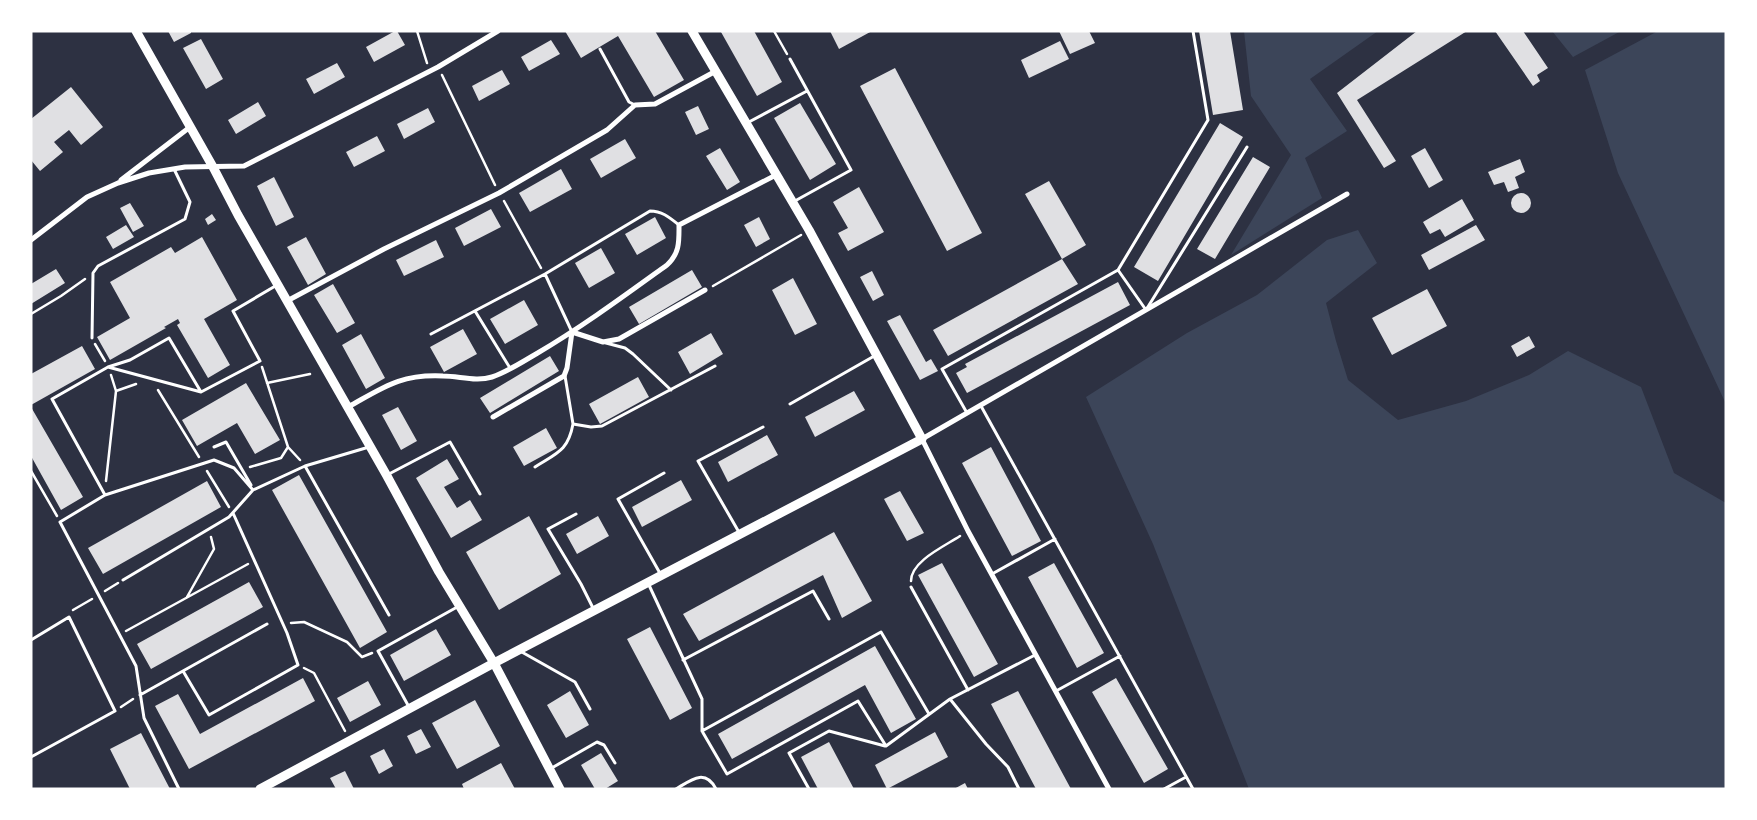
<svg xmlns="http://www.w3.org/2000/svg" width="1757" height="820" font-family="Overpass,sans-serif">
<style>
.green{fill:#3c4559}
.building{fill:#e0e0e3}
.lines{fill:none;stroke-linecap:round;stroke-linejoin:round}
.path{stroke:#fff;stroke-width:2.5}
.service{stroke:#fff;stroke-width:3}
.minor{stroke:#fff;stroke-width:5}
.secondary{stroke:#fff;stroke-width:9}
</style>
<rect width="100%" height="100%" fill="#2d3142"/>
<path class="green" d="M1244 31H1378L1310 79 1347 131 1305 158 1322 198 1231 255 1291 155 1251 96Z
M1552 31H1621L1573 57Z
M1658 31H1726V404L1618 173 1585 70Z
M1358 230 1377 263 1326 303 1336 341 1348 380 1398 420 1466 401 1529 375 1568 351 1641 387 1674 473 1726 503V789H1249L1153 544 1086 397 1187 333 1257 295 1327 240Z"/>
<path class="building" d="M168 31H191V33L174 42Z
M395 31H397L405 45 374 62 366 47Z
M565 31H655L684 80 654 97 618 36 581 58Z
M723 31H754L782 82 757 96 721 32Z
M830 31H872L839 49Z
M1059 31H1089L1095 43 1070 54Z
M1199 31H1230L1243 110 1213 115Z
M1417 31H1467L1357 100 1396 161 1384 168 1337 93Z
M1495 31H1523L1548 68 1537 75 1540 81 1533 86Z
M201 39 223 79 206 89 183 48Z
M551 40 560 54 529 71 521 57Z
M1060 41 1069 59 1029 78 1021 60Z
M337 63 345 77 314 94 306 79Z
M895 68 982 233 947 251 860 86Z
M502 70 510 84 479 101 472 86Z
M71 87 103 127 81 145 69 130 54 142 63 152 40 171 31 160V119Z
M258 102 266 116 236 134 228 120Z
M800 103 836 164 810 180 774 118Z
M698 106 709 129 696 135 685 112Z
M428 108 435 122 404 139 397 124Z
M1220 123 1243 137 1158 281 1134 267Z
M377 136 385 151 354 167 346 152Z
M625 139 636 158 601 178 590 159Z
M720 148 740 182 727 190 706 156Z
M1425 148 1443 180 1429 188 1411 156Z
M1253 157 1270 167 1215 259 1197 249Z
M1520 159 1525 172 1515 177 1519 188 1508 192 1504 182 1494 185 1488 172Z
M561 169 572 189 530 212 519 193Z
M274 177 294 217 276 226 257 186Z
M1049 181 1086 245 1062 259 1025 194Z
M859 187 884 232 848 251 838 233 848 228 833 202Z
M1511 203a10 10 0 1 1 20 0a10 10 0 1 1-20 0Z
M1462 199 1474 220 1445 237 1440 229 1430 234 1423 222Z
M130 203 144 226 133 232 120 208Z
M491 209 501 227 464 246 455 228Z
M212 214 216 220 208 225 205 219Z
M655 217 666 238 637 255 625 234Z
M759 217 770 239 756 247 744 225Z
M126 225 134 237 113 249 106 237Z
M1476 225 1485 240 1429 270 1421 255Z
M202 237 237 300 204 319 230 365 208 378 177 325 180 323 178 319 164 327 166 328 110 360 97 337 130 318 110 282 171 247 175 253Z
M306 237 326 274 308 285 287 247Z
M436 240 444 257 404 276 396 260Z
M601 248 615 273 589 288 575 263Z
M1062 259 1078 284 948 356 933 330Z
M56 269 65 283 31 304V284Z
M692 270 702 287 639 324 629 307Z
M872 271 884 295 873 301 860 277Z
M793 278 817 324 795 335 772 290Z
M1118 282 1130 305 967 393 956 373 967 367 965 364Z
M333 284 355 323 337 333 314 295Z
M1427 289 1447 326 1392 355 1372 318Z
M524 300 538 325 505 344 490 319Z
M900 315 926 362 931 359 938 371 920 380 887 321Z
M463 329 477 354 444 372 430 347Z
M711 333 723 354 690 374 678 352Z
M361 334 385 378 366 389 342 345Z
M1529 336 1535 347 1517 357 1511 346Z
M82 346 95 369 31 405V374Z
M550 356 559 371 490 413 480 398Z
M638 377 649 397 600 424 589 404Z
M246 383 280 440 255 454 237 423 197 446 182 420Z
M854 391 865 410 815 437 805 417Z
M31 407 83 497 61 510 31 456Z
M398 407 417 441 401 450 382 415Z
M546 428 557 448 524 466 513 447Z
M767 435 778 455 728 482 718 462Z
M991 447 1041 541 1012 556 962 463Z
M447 459 459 479 444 487 457 508 470 500 482 520 451 538 416 478Z
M299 475 387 632 360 648 272 490Z
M681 480 692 500 642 527 632 507Z
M207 481 221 507 103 574 88 548Z
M900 491 924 533 907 541 884 499Z
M529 516 561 574 499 610 466 552Z
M598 516 609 536 577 554 566 534Z
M834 532 872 601 842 618 823 575 699 641 683 614Z
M942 563 998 664 974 677 918 575Z
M1054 563 1104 653 1077 668 1028 577Z
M249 582 263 607 151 669 137 644Z
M650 627 692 708 670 720 627 639Z
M436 629 451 655 404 681 390 655Z
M875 646 916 719 891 733 865 685 732 759 718 734Z
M303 678 315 701 189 769 155 706 178 694 200 734Z
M1116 678 1168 769 1144 783 1092 692Z
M368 681 381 705 350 722 337 698Z
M570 691 589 725 566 738 547 705Z
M1018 691 1071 789H1036L991 704Z
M475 700 500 746 457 769 432 723Z
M421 729 431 747 416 754 407 736Z
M935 732 948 757 887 789 875 765Z
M141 733 170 789H130L110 749Z
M829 742 854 789H818L801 757Z
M384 749 393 766 379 774 370 756Z
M601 753 618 781 605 789H595L581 765Z
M501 763 515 789H464L462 784Z
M345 771 354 789H336L330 778Z
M965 783 968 789H954Z"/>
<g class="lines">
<path class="path" d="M417 31 427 63
M774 31 787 54
M442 75 495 185
M504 201 541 268
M713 286 801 235
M31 314 61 296 85 279
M95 344 105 361
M267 383 310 374
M158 390 199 457
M116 391 136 384
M288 447 300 460
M250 467 281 458 288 447 262 367
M31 471 57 516
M207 471 229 507
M106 481 116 391 111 375
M911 581C911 561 945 546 960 536
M105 591 118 583
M187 597 214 549 211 537
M73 610 92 599
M291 623 304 622 347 642 362 657 372 653
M126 631 248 564
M304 668 314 673 345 731
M121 707 133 699"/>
<path class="service" d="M600 49 629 102 635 105
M790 59 851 170 793 202
M747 123 807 91
M1118 270 1146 310 1247 147
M545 274 572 332
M475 311 510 368
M431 334 545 274 650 211C662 211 669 217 679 225
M92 338 93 273 98 266 185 219 190 202 174 169
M606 343 625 348 633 354 671 390
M108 367 201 392
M565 376 573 424
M790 404 876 355
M981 406 1193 789
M967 413 942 369 1118 270 1208 120 1193 31
M214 447 226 442 251 485
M305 466 389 615
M535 467C557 453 568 451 573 424L591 427 602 426 715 366
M387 475 450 442 480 494
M105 495 52 399 108 367 130 360 169 338 201 392 260 361 233 311 277 285
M576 514 548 529 581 584 594 610
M740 534 698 461 763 427
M992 574 1055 539
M661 575 618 499 664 473
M123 580 229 517 253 490 305 466 369 447
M648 583 702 699V731
M911 587 968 690
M31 640 69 617 115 711 31 757
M520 651 575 682 590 709
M683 660 813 591 829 619
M183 671 209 715 298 665 287 633 233 513
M1056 691 1120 656
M140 695 267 624
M950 699 986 744 1008 767 1019 789
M409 707 378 651 459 606
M886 746 858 701 727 774 702 731 881 632 929 714
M886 746 950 699 1035 655
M550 769 597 742 604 745 615 763
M179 789 144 718 136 666 60 522 105 495 214 460 234 468 253 490
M676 789C691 780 705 768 716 789
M809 789 789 753 829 731 885 746
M1164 789 1186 777"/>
<path class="minor" d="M121 180 190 127
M31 240 87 197 118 183 149 173 185 167 244 166 438 67 498 31
M287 301 384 249 499 193 607 130 635 105 655 104 716 71
M348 407C384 387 400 374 443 376 459 376 476 382 492 377 507 372 522 362 536 354 582 327 624 296 667 265 680 253 679 241 679 225L776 175
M493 417 564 376 567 368 572 332 603 342 619 339 705 290
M1109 789 968 531 922 439 1347 194"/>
<path class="secondary" d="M136 31 213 167 238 215 387 476 439 572 494 663 560 789
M260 789 494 663 922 439 809 230 692 31"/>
</g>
<rect width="1757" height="820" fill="none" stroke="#ffffff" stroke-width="65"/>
</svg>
